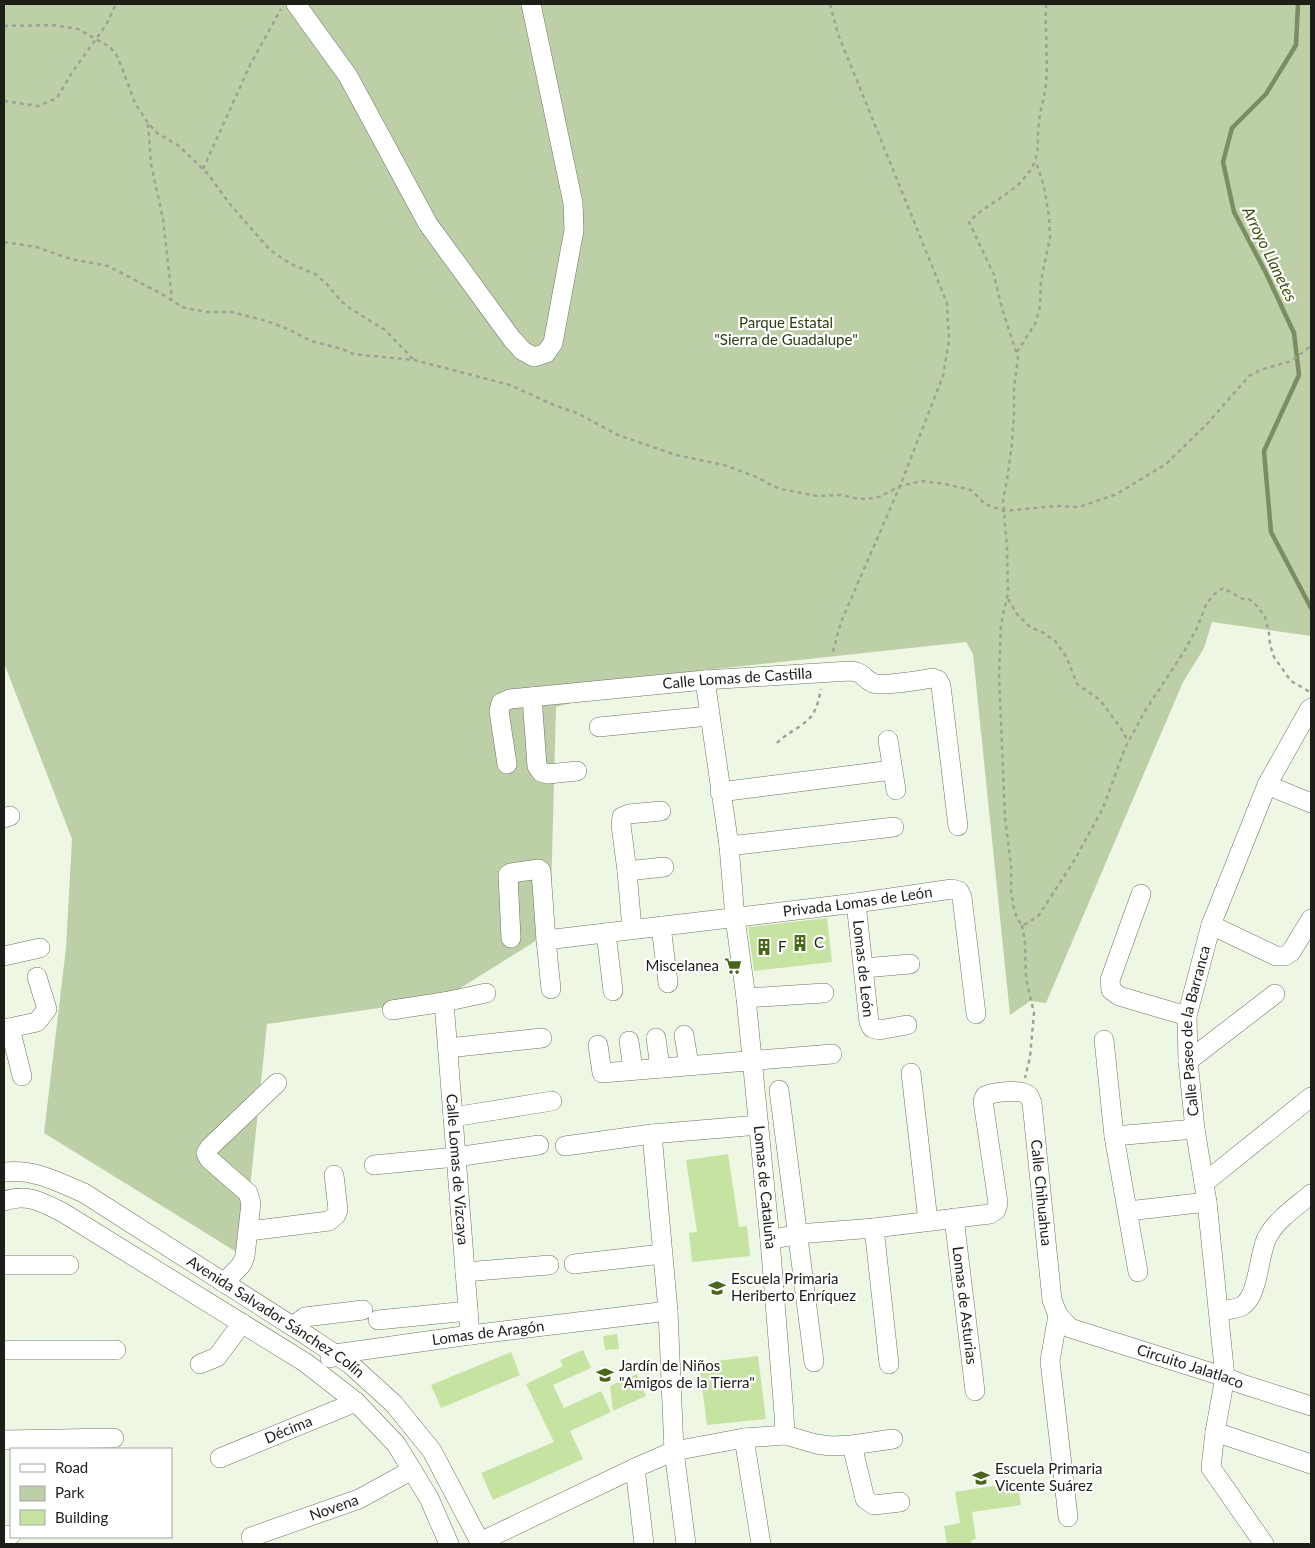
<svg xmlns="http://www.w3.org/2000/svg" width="1315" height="1548" font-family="Lato,sans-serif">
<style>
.green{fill:#bdcfa7}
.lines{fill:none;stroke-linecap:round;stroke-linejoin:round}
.stream{stroke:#7a8e60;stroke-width:4.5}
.building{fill:#c6e3a2}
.minor-casing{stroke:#6c7463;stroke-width:20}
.path{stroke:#9ca395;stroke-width:2.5;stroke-dasharray:4 4;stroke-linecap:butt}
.minor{stroke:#fff;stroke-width:19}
.labels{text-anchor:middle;stroke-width:4.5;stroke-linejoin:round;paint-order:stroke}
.park-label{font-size:15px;fill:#2c3e0f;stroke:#fff}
.street-label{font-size:15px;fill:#1c1f18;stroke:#fff}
.poi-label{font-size:15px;fill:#1c1f18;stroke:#fff;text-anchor:start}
.water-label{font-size:16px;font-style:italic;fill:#39520c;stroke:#fff}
</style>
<rect width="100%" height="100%" fill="#eef7e4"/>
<path class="green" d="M4 4H1311V636L1212 622 1204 648 1183 682 1046 1003 1030 1001 1010 1015 973 654 966 642 697 671 556 707 550 932 443 999 267 1024 243 1256 44 1133 66 948 72 839 4 663Z"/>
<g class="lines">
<path class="stream" d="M1298 4 1296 45 1266 94 1232 128 1223 162 1234 212 1266 273 1294 333 1299 375 1264 451 1271 532 1311 608"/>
</g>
<path class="building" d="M827 918 832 962 754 971 748 927Z
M728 1154 739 1227 747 1226 750 1256 692 1262 689 1233 697 1232 686 1160Z
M617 1334 619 1349 605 1350 603 1336Z
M583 1350 591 1368 553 1385 564 1408 601 1391 611 1412 570 1431 583 1459 493 1500 481 1473 554 1442 526 1384 563 1366 560 1360Z
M511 1352 520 1375 441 1408 431 1385Z
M758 1356 766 1419 707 1425 699 1363Z
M637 1374 646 1396 613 1411 610 1386Z
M1018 1482 1021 1505 972 1512 976 1539 971 1540 972 1544H947L944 1526 960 1523 955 1492Z"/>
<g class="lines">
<g class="minor-casing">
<g id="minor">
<path d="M296 4 348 76 428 224 512 339 523 351 534 357 546 353 553 343 574 230 573 203 531 4"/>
<path id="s1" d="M705 680 729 846 735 918 746 998 770 1240 784 1414 785 1435"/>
<path d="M532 697 537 766 541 772 548 774 577 771"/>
<path d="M599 727 709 716"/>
<path d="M888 740 896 790"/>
<path id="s2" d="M507 764 499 711 501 703 510 699 705 680 850 671C864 672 862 678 873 683 881 687 921 680 932 678L938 680 941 686 958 826"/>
<path d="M1267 785 1311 803"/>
<path d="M720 792 892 770"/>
<path d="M4 818 10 816"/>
<path d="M729 846 894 827"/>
<path d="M627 871 664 867"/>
<path d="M1141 894 1110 980 1111 990 1119 996 1187 1016"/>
<path id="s3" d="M856 903 869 1022 872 1028 879 1030 907 1025"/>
<path d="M1211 925 1276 956H1285L1291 952 1311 919"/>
<path d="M661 926 668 983"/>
<path d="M632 929 627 871 621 825 622 817 629 814 661 811"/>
<path d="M606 933 613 991"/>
<path d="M511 938 508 875 511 873 539 869 541 871 546 940 551 989"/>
<path id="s4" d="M546 940 856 903 952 889 959 891 962 897 976 1014"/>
<path d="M4 956 40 948"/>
<path d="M864 968 910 964"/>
<path d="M746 998 824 993"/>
<path id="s5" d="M444 1002 470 1335"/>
<path d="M392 1010 444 1002 486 993"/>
<path d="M10 1028 22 1076"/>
<path d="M4 1029 37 1022 47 1009 37 977"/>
<path d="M684 1035 689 1065"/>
<path d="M656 1038 660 1068"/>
<path d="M1104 1040 1114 1136 1138 1272"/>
<path d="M629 1041 633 1070"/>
<path d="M598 1045 602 1073 832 1054"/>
<path d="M448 1048 542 1038"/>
<path d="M1188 1061 1275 994"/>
<path d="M911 1073 928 1221"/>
<path d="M779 1090 814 1362"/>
<path d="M453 1117 552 1101"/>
<path d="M652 1134 668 1311 674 1451 686 1544"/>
<path d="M1114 1136 1195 1129"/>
<path d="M565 1146 652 1134 759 1125"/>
<path d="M374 1165 456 1157 539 1145"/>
<path id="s6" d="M4 1172C35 1169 56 1181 84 1193L303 1333 350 1364 394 1404 432 1451 481 1544"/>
<path d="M1204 1183 1311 1097"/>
<path d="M4 1201C27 1193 41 1202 62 1212L306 1363 356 1402 396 1444 429 1498 449 1544"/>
<path d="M1128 1211 1207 1202"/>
<path id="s7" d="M954 1218 975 1391"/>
<path d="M874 1228 889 1364"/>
<path d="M249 1231 329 1221 336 1215 338 1210 334 1175"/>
<path id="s8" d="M770 1240 798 1234 874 1228 990 1214 996 1210 998 1203 983 1101 985 1096C994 1092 1022 1088 1029 1096 1029 1096 1032 1103 1032 1103L1052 1300 1058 1315 1070 1328 1225 1377 1242 1384 1311 1406"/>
<path d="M574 1264 662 1254"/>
<path d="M4 1265H69"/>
<path d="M465 1272 549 1265"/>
<path d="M224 1283 242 1264 245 1256 251 1203 248 1193 209 1159 206 1153 210 1147 277 1083"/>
<path d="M1219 1311C1226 1310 1237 1309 1242 1306 1260 1295 1258 1250 1269 1234 1279 1218 1297 1206 1311 1194"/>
<path d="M1058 1315 1050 1361 1068 1517"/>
<path d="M378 1320 468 1311"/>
<path d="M293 1326 305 1317 363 1310"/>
<path d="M4 1350H116"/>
<path id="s9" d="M330 1358 335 1354 470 1335 668 1311"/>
<path d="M200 1364 217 1357 242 1323"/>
<path d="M1215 1432 1311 1464"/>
<path d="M744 1438 761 1544"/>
<path d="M4 1440 114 1438"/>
<path d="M852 1445 865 1499 874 1505 900 1502"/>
<path id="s10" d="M220 1458 356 1402"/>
<path d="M635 1468 644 1544"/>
<path d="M4 1535H11"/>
<path id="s11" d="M251 1537 359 1499 412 1470"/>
<path d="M480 1542 635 1468 674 1451 744 1438 785 1435 816 1444 831 1446 852 1445 893 1439"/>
<path id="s12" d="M1264 1544 1211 1468 1215 1432 1225 1377 1207 1202 1195 1129 1188 1061 1187 1016 1211 925 1267 785 1309 710 1311 708"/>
</g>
</g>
<path class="path" d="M830 4 838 34 947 303 949 340 943 376 900 486 841 622 832 655
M1046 4C1045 31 1048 58 1046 84 1045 97 1040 109 1039 122 1036 145 1042 156 1026 176 1011 195 986 204 969 222L994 275 1001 305 1018 358 1014 387V413L1012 444 1007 480 1003 499 1007 548 1008 593 1001 624 999 675 1005 817 1011 866V891L1014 909 1018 920 1022 925 1028 923 1039 915 1074 861 1103 808 1125 748 1145 711 1185 650 1197 628 1206 605 1213 595 1223 588 1243 599H1249L1258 607 1265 617 1269 633 1270 645 1274 657 1291 681 1310 692
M4 26 52 25 78 29 110 47 117 56 122 68 135 103 148 123 157 133 179 146 208 174 229 203 270 250 291 264 315 274 325 282 341 301 351 309 385 330 414 360
M4 101 38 106 57 98 73 71 106 25 116 4
M148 124 151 164 163 219 172 299
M203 169 251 63 281 9
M4 242 36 247 71 259 108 266 162 294 182 307 206 312H232L267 321 290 330 311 341 342 349 353 354 414 360 510 385 554 405 577 413 618 435 676 455 724 465 759 478 769 484 780 489 817 496 842 495 854 498 866 499 879 497 900 486 922 481 945 484 971 490 985 504 1004 511 1055 506 1079 507 1117 494 1166 464 1207 424 1249 376 1260 370 1291 361 1311 346
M1017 352 1036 322 1040 306 1041 281 1050 238 1049 217 1044 186 1036 162
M1008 599 1017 614 1031 628 1041 631 1056 642 1067 658 1077 684 1100 700 1120 727 1128 741
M777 743C786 733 810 723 814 712 818 705 819 697 821 689
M1022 925 1025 943 1026 979 1034 1013 1030 1057 1025 1078"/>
<use href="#minor" class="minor"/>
</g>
<defs>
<g id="building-bare" transform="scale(1.35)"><path d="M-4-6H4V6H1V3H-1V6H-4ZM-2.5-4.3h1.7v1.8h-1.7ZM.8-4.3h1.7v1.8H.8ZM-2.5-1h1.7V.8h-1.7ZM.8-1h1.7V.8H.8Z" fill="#496518" stroke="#fff" stroke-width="2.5" paint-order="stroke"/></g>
<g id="supermarket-bare" transform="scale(1.35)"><path d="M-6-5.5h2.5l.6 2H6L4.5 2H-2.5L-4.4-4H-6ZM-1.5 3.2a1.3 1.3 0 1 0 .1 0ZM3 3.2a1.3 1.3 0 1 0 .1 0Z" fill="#496518" stroke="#fff" stroke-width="2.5" paint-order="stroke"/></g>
<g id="school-bare" transform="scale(1.35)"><path d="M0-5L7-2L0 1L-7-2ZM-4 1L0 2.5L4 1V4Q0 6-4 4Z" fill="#496518" stroke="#fff" stroke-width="2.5" paint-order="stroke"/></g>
</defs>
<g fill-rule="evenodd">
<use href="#building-bare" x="800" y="943"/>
<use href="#building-bare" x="764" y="947"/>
<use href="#supermarket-bare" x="733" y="966"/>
<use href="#school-bare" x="717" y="1288"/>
<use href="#school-bare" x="605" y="1375"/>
<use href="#school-bare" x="981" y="1478"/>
</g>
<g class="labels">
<g class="park-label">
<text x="786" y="328">Parque Estatal<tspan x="786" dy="17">"Sierra de Guadalupe"</tspan></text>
</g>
<g class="street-label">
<text dy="5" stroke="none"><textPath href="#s2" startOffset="300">Calle Lomas de Castilla</textPath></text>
<text dy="5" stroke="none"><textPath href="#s4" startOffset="314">Privada Lomas de León</textPath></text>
<text dy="5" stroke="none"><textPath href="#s3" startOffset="66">Lomas de León</textPath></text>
<text dy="5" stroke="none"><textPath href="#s12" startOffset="534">Calle Paseo de la Barranca</textPath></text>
<text dy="5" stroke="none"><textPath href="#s5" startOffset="168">Calle Lomas de Vizcaya</textPath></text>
<text dy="5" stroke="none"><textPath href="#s1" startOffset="511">Lomas de Cataluña</textPath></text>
<text dy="5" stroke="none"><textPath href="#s8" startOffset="488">Calle Chihuahua</textPath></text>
<text dy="5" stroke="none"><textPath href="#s7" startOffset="88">Lomas de Asturias</textPath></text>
<text dy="5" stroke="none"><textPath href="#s6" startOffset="312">Avenida Salvador Sánchez Colín</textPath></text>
<text dy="5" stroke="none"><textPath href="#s9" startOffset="161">Lomas de Aragón</textPath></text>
<text dy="5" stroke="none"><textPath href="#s8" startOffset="756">Circuito Jalatlaco</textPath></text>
<text dy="5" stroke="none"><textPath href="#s10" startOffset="74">Décima</textPath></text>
<text dy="5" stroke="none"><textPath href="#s11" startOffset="88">Novena</textPath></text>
</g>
<g class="poi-label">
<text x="814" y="948">C</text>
<text x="778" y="952">F</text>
<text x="719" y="971" text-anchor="end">Miscelanea</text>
<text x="731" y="1284">Escuela Primaria<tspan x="731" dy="17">Heriberto Enríquez</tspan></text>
<text x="619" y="1371">Jardín de Niños<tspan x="619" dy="17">"Amigos de la Tierra"</tspan></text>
<text x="995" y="1474">Escuela Primaria<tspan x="995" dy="17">Vicente Suárez</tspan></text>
</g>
<g class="water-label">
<text transform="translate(1270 254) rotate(64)" y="6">Arroyo Llanetes</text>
</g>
</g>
<rect width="1315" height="1548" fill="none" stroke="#1c1f18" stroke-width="10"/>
<rect x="10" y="1448" width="162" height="90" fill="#ffffff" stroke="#a4a5a3"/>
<rect x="20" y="1464" width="25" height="8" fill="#ffffff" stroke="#a4a5a3"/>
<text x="55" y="1473" font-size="15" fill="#1c1f18">Road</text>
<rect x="20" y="1486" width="25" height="15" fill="#bdcfa7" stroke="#a4a5a3"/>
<text x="55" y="1498" font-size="15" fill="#1c1f18">Park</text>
<rect x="20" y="1510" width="25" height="15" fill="#c6e3a2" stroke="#a4a5a3"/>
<text x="55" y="1523" font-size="15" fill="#1c1f18">Building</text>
</svg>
